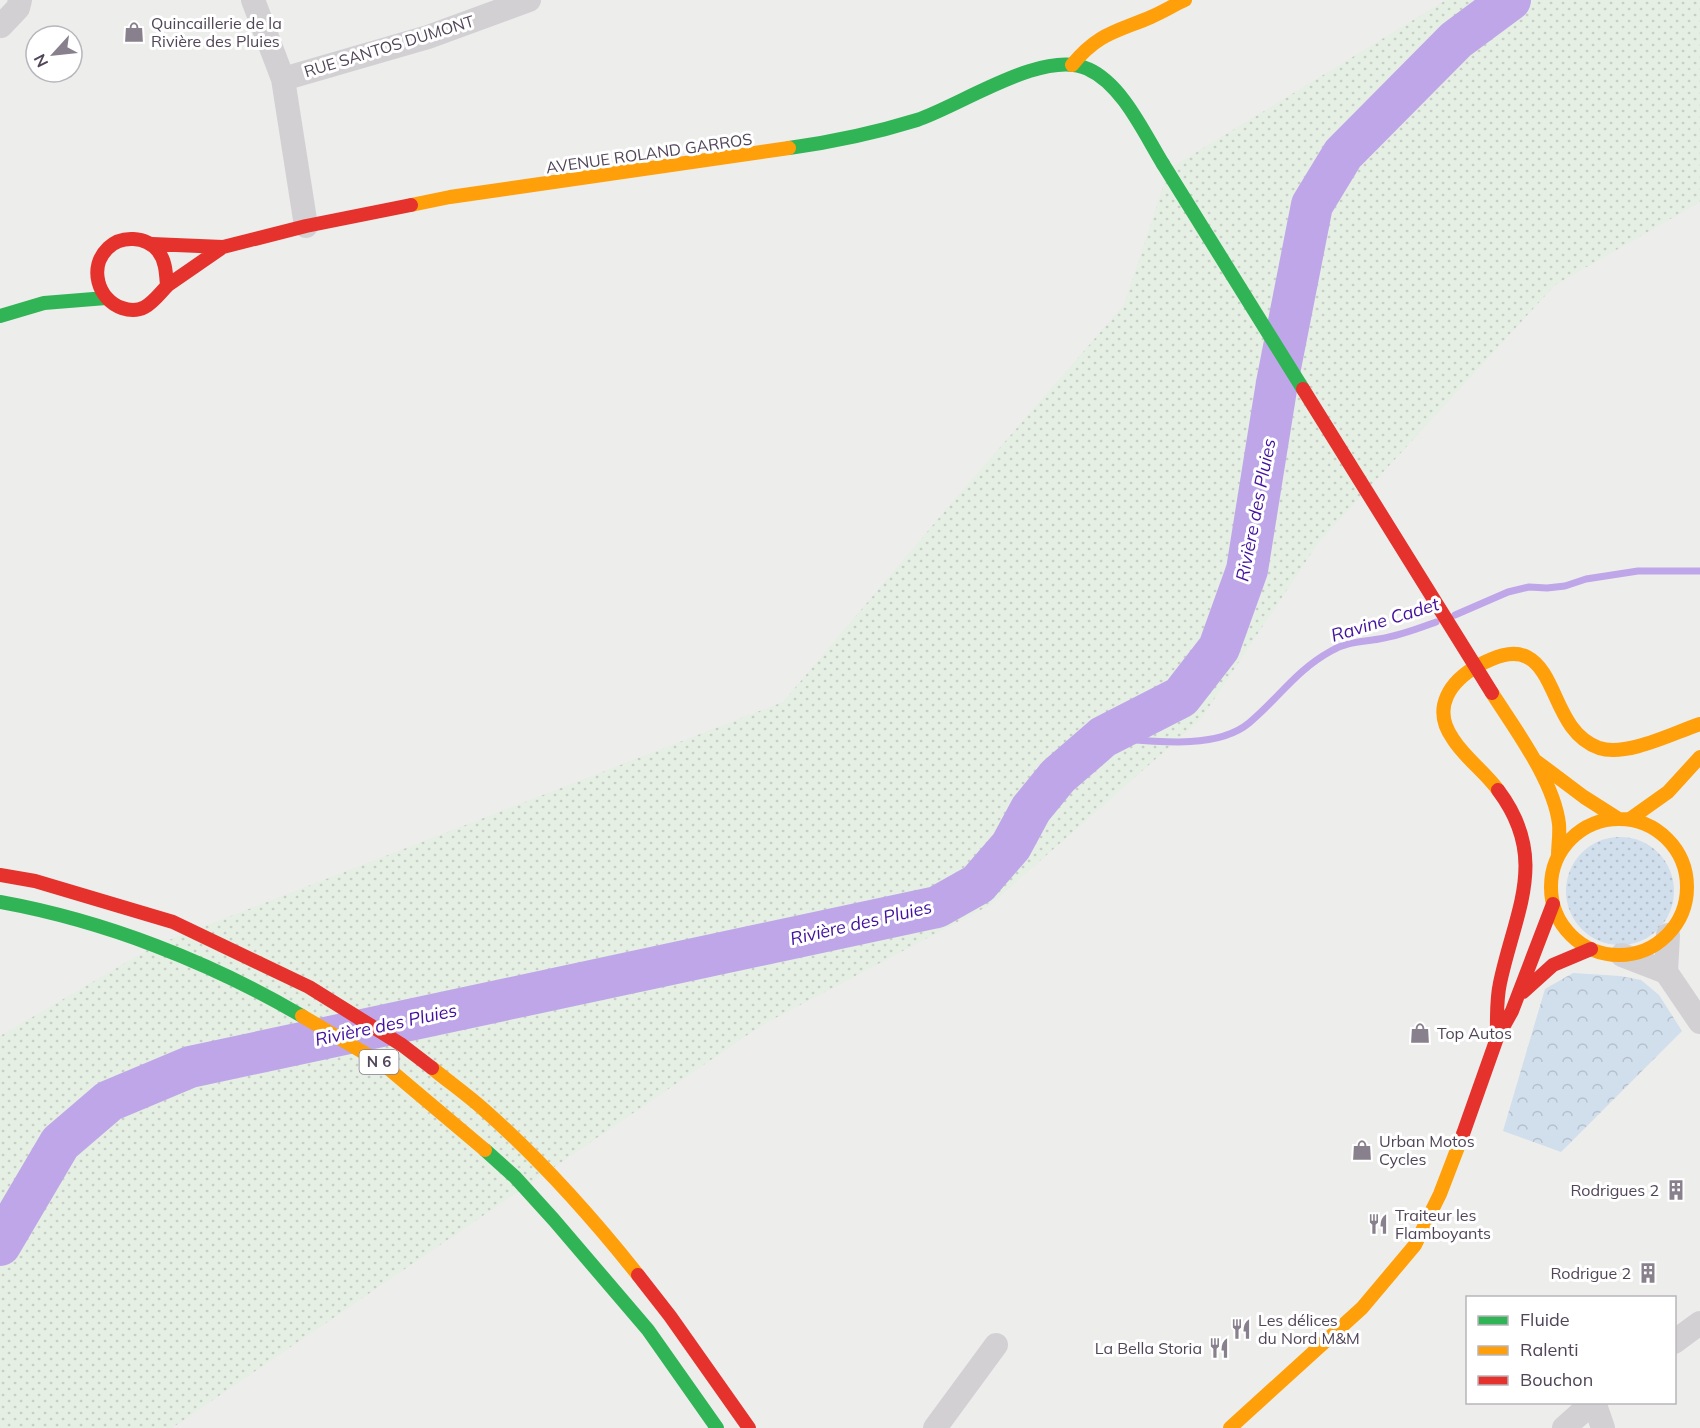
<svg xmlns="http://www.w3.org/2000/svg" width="1700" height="1428" font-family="Mulish,sans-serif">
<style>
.grass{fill:url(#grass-dots)}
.forest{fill:url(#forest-crowns)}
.sand{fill:url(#sand-dots)}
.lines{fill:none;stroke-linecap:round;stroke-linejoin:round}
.stream{stroke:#bea6e9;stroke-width:7}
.river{stroke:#bea6e9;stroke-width:42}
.street{stroke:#d3d0d4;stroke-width:24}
.fast{stroke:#30b455;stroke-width:14}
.slow{stroke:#ff9f0a;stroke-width:14}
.jam{stroke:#e5322d;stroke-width:14}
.fast-bridge{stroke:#30b455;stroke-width:14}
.jam-bridge{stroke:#e5322d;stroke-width:14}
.labels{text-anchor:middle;stroke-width:6;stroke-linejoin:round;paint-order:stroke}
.shield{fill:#fff;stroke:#857d8a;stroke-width:1.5}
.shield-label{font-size:15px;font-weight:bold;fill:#514558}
.poi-label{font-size:16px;fill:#514558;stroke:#fff;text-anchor:start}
.street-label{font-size:16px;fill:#514558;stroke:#fff}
.water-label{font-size:18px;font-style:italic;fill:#43119f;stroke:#fff}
</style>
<defs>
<pattern id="grass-dots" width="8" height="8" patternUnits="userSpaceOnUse" patternTransform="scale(1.5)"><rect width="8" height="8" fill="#d1deec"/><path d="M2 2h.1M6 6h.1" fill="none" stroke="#b5c0cc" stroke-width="1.8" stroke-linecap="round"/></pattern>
<pattern id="forest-crowns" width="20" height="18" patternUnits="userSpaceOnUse" patternTransform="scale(1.5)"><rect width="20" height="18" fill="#d1deec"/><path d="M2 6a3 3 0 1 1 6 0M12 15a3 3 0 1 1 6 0" fill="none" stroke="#b5c0cc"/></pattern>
<pattern id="sand-dots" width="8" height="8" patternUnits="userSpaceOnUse" patternTransform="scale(1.5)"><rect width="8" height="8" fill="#e5efe3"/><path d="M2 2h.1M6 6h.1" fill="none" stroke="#c6cec5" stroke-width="1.8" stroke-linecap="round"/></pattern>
</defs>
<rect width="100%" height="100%" fill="#ededec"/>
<path class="grass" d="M1566 891a54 54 0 1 1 108 0a54 54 0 1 1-108 0Z"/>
<path class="forest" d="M1573 973 1620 976 1641 980 1659 995 1682 1031 1561 1152 1503 1131 1545 989Z"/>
<path class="sand" d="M1446 0H1700V202L1555 285 1318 543 1201 719 990 905 762 1025 172 1428H0V1036L156 945 783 702 955 499 1124 305 1169 169Z"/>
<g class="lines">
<path class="stream" d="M1455 615 1508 592 1529 587 1547 588 1565 586 1586 579 1638 571H1700
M1103 737C1145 740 1214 752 1249 723 1279 698 1295 671 1331 651 1346 642 1362 642 1379 639 1399 636 1417 629 1436 622"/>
<path class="river" d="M0 1245 60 1143 109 1101 190 1067 937 907 978 884 1011 846 1031 809 1058 776 1103 737 1181 697 1219 648 1247 570 1277 383 1312 205 1343 154 1456 40 1510 0"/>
<path class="street" d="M253 0 283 79 306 226
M1 26 18 8 20 0
M283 79 428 37 529 0
M1622 955 1666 972 1700 1022
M1666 972 1668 935
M1674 1342 1700 1323
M1594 1402 1603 1428
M935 1428 996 1345
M1564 1428 1593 1402"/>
<path class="fast" d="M789 148C832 142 875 133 917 120 962 105 1044 48 1088 69 1122 84 1144 133 1163 164
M0 316 44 303 106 298
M0 902C105 921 210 962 302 1016
M485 1150 515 1177 554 1220 648 1330 717 1428"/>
<path class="slow" d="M1072 65C1098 33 1116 32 1151 17 1163 12 1174 5 1185 0
M411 205 450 197 789 148
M1492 693C1515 729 1554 781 1559 824 1560 834 1558 846 1558 856
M1536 761 1584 797 1617 818
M1498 790C1485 772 1465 758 1453 739 1431 708 1450 681 1479 665 1493 658 1512 649 1527 657 1558 673 1555 732 1599 748 1627 757 1673 733 1700 724
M1630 819 1668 792 1700 757
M1551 887a68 68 0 1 1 136 0a68 68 0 1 1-136 0Z
M302 1016 383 1064 485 1150
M432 1068C449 1082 466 1094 482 1108 539 1158 591 1216 638 1275
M1230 1428 1362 1308 1415 1245 1440 1194 1463 1134"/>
<path class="jam" d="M152 244 223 247 306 226 411 205
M167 286C166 274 166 261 158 251 146 236 121 235 108 248 88 267 98 300 122 308 145 316 154 299 168 285L223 247
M0 875 35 881 173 922 309 987 402 1045 432 1068
M1523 992 1553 965 1591 949
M1497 1038C1497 1020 1496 1001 1500 983 1515 911 1550 859 1498 790
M1463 1134 1497 1038 1512 1011 1553 904
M638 1275 670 1316 749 1428"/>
<path class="fast-bridge" d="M1163 164 1303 389"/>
<path class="jam-bridge" d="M1303 389 1492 693"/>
</g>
<defs>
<g id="shop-bare" transform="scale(1.62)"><path d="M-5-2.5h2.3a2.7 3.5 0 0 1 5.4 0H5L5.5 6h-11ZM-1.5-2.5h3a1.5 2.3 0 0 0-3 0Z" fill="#88808c" stroke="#fff" stroke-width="2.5" paint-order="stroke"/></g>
<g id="building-bare" transform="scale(1.62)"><path d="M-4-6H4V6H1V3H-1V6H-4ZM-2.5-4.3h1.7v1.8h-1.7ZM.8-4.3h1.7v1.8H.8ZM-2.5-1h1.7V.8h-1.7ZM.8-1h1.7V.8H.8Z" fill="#88808c" stroke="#fff" stroke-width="2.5" paint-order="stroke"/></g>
<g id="restaurant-bare" transform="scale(1.62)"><path d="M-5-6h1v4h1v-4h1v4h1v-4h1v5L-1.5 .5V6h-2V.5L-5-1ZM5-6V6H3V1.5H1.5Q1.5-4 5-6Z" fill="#88808c" stroke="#fff" stroke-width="2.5" paint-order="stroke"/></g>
</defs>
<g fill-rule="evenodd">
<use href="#shop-bare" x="134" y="32"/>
<use href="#shop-bare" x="1420" y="1033"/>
<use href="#shop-bare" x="1362" y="1150"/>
<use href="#building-bare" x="1676" y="1190"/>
<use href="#restaurant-bare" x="1378" y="1224"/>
<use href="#building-bare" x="1648" y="1273"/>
<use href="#restaurant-bare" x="1241" y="1329"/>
<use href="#restaurant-bare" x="1219" y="1348"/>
</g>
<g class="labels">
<rect class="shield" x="359.5" y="1050" width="39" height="24" rx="4.5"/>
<g class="shield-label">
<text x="379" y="1067">N 6</text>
</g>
<g class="poi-label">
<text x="151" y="29">Quincaillerie de la<tspan x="151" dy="18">Rivière des Pluies</tspan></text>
<text x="1437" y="1039">Top Autos</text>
<text x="1379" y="1147">Urban Motos<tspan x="1379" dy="18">Cycles</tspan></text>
<text x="1659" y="1196" text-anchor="end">Rodrigues 2</text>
<text x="1395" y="1221">Traiteur les<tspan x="1395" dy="18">Flamboyants</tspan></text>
<text x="1631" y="1279" text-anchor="end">Rodrigue 2</text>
<text x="1258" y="1326">Les délices<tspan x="1258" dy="18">du Nord M&amp;M</tspan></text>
<text x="1202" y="1354" text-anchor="end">La Bella Storia</text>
</g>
<g class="street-label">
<text transform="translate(389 46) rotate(-17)" y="6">RUE SANTOS DUMONT</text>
<text transform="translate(649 153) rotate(-8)" y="6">AVENUE ROLAND GARROS</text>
</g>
<g class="water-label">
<text transform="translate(1256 510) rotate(-79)" y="6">Rivière des Pluies</text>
<text transform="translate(1385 620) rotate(-17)" y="6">Ravine Cadet</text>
<text transform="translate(861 923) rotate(-13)" y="6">Rivière des Pluies</text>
<text transform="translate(386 1025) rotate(-12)" y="6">Rivière des Pluies</text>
</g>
</g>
<rect x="1466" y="1296" width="210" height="108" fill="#ffffff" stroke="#b9b5bc" stroke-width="1.5"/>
<rect x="1478" y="1316" width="30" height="9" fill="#30b455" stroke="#b9b5bc" stroke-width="1.5"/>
<text x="1520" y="1326" font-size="18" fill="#514558">Fluide</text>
<rect x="1478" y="1346" width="30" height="9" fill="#ff9f0a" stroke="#b9b5bc" stroke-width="1.5"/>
<text x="1520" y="1356" font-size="18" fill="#514558">Ralenti</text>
<rect x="1478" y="1376" width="30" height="9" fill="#e5322d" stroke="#b9b5bc" stroke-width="1.5"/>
<text x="1520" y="1386" font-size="18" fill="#514558">Bouchon</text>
<g transform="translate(54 54) rotate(243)"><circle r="28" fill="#ffffff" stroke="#b9b5bc" stroke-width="1.5"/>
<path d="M0-4.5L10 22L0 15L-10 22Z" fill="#88808c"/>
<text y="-9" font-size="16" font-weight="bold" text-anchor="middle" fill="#514558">N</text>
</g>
</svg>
